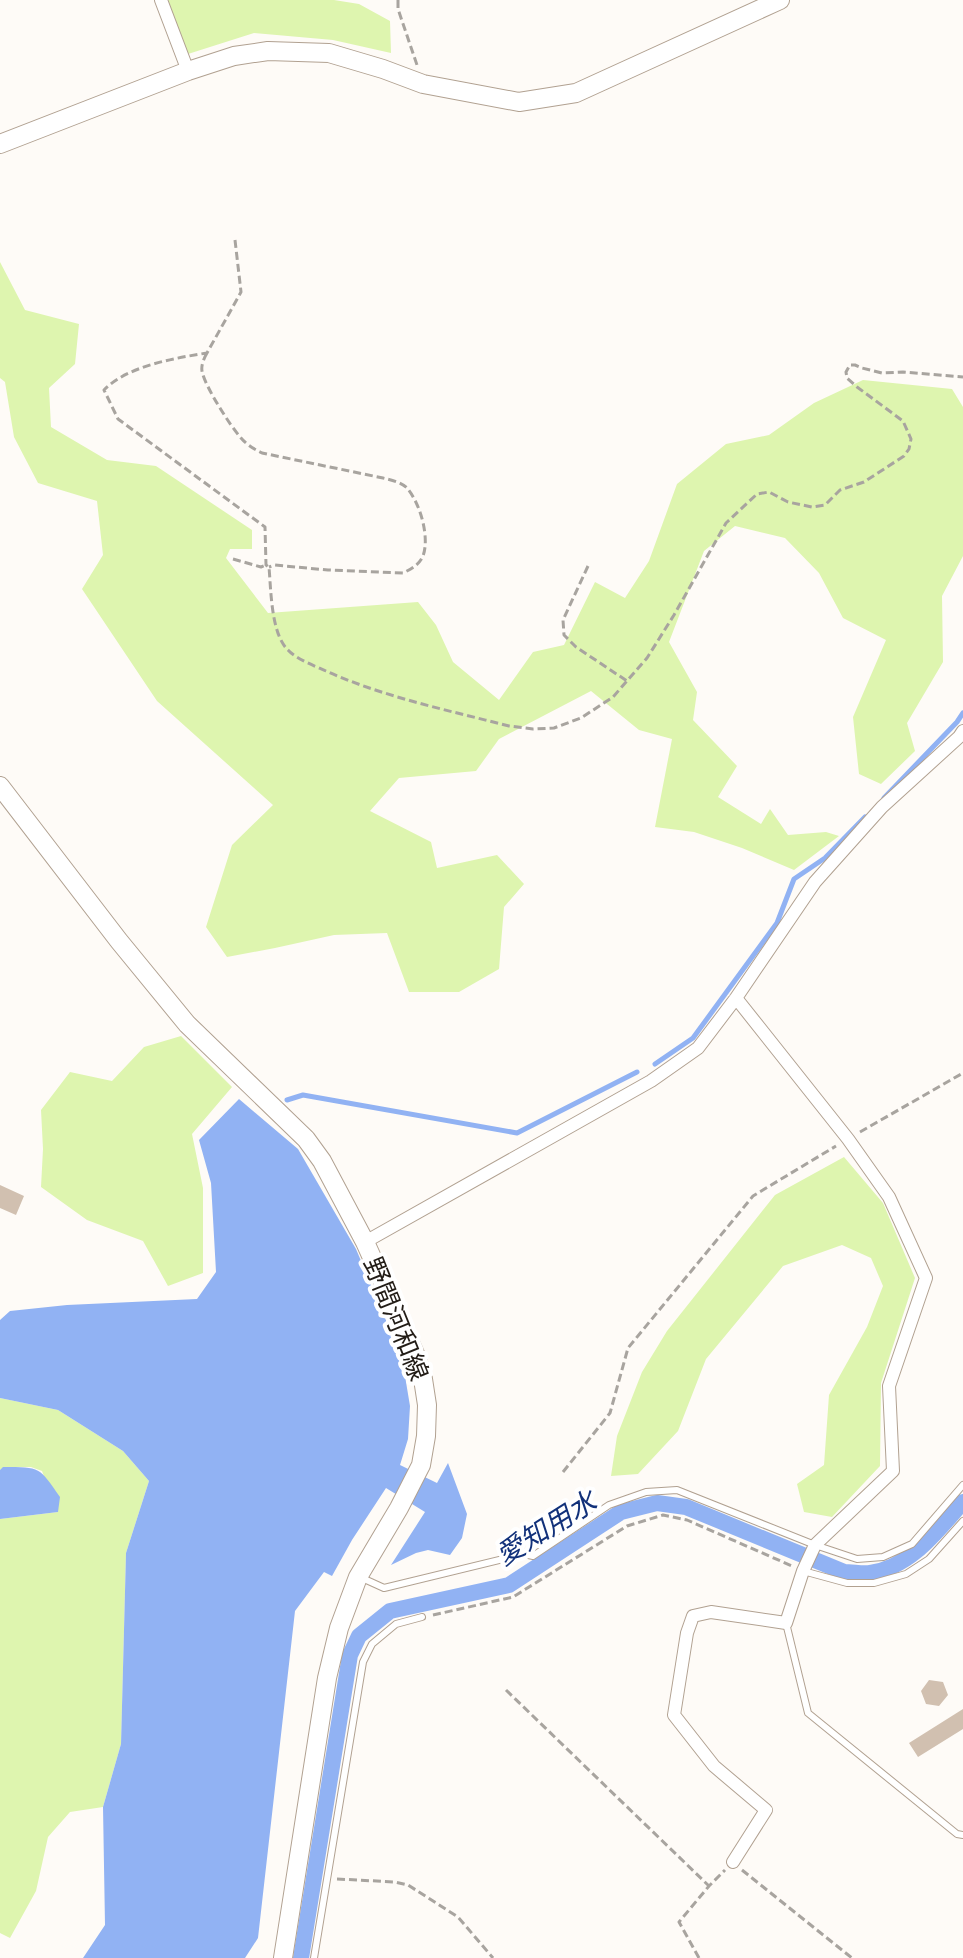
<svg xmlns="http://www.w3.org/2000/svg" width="963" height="1958" font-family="'Public Sans','Noto Sans JP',sans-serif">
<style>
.green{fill:#def5af}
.water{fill:#91b2f3}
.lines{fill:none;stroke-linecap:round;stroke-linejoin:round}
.stream{stroke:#91b2f3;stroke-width:5}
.canal{stroke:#91b2f3;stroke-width:16}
.building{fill:#d1c0b0}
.service-casing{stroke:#b1a191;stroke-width:8}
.minor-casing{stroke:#b1a191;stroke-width:14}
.secondary-casing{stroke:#b1a191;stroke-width:20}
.path{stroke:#a8a49f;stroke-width:3;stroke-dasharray:8 4;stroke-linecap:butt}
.service{stroke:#fff;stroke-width:6}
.minor{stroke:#fff;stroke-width:12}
.secondary{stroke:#fff;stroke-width:18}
.labels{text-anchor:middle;stroke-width:8;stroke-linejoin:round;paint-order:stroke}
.street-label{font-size:26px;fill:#221c16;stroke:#fff}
.water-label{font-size:28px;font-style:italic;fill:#12317a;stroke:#fff}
</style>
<rect width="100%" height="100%" fill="#fefbf7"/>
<path class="green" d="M168 0H334L359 4 390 21 391 53 333 40 254 33 188 54Z
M0 262 25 310 79 324 75 364 49 388 51 427 107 460 156 466 252 530V549H230L226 558 268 613 418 602 436 625 453 662 499 700 533 652 564 645 595 582 625 598 649 561 677 484 726 444 769 435 814 403 863 380 952 389 963 407V556L942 596 943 662 907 723 915 751 881 784 859 774 853 717 886 640 843 618 819 573 785 538 735 526 704 551 669 642 697 692 693 720 737 766 718 797 761 824 770 809 788 835 826 832 839 836 794 870 742 848 694 832 655 827 672 739 639 730 591 691 499 739 476 771 399 778 370 811 431 842 437 868 497 855 524 884 504 907 499 969 459 992H409L387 933 334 935 275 948 227 957 206 927 232 845 273 805 157 701 82 589 103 555 97 501 38 483 14 437 5 382 0 378Z
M181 1036 232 1087 192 1134 203 1188V1273L168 1286 143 1241 87 1220 41 1187 43 1149 41 1110 70 1072 112 1081 144 1047Z
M844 1157 883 1203 915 1278 881 1383 880 1466 832 1517 804 1512 797 1484 824 1465 829 1395 867 1327 883 1286 871 1258 842 1245 783 1266 706 1359 678 1431 638 1474 611 1476 617 1436 642 1372 667 1331 775 1195Z
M0 1398 58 1410 123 1451 149 1481 126 1553 121 1744 103 1807 70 1812 48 1837 36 1891 10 1938 0 1933V1519L58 1512 42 1471 31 1467H4L0 1470Z"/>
<path class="water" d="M239 1099 298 1149 356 1249 402 1358 410 1406 408 1439 400 1465 437 1483 448 1463 467 1514 462 1538 450 1555 428 1550 416 1553 391 1565 425 1512 386 1488 352 1540 332 1576 324 1572 295 1611 258 1938 245 1958H83L105 1925 103 1807 121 1744 126 1553 149 1481 123 1451 58 1410 0 1398V1320L10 1311 67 1305 197 1299 216 1272 211 1183 199 1140Z
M3 1467C41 1467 39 1467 60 1497L58 1512 0 1519V1470Z"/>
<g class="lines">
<path class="stream" d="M884 798 957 722 963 713
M655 1064 693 1038 777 923 794 879 825 858 865 817
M287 1100 303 1095 517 1133 637 1072"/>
<path class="canal" d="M301 1958 350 1655 359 1636 390 1611 509 1585 621 1512 657 1503 686 1507 844 1572C853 1572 862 1574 870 1573 911 1567 937 1531 963 1502"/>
</g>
<path class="building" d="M0 1185 24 1196 16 1215 0 1208Z
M929 1680 943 1682 948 1695 939 1706 926 1704 921 1691Z
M963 1709V1729L918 1757 909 1743Z"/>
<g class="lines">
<g class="service-casing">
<path id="service" d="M803 1571 847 1583H874L906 1574 929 1559 963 1521
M362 1578 384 1588 524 1554 533 1556 609 1505 646 1492 677 1490 815 1545 857 1559 883 1557 912 1544 963 1485
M786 1623 808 1713 957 1834 963 1835
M314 1958 363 1662 372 1644 396 1624 422 1617"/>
</g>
<g class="minor-casing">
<path id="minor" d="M161 0 188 71
M365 1242 651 1081 698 1048 736 998 815 882 882 807 959 737 963 731
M733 1862 766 1810 714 1766 674 1715 687 1633 693 1616 711 1612 786 1623 803 1571 815 1545 893 1471 889 1386 926 1278 889 1197 848 1139 736 998"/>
</g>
<g class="secondary-casing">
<path id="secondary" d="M0 144 188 71 234 56 268 51 329 53 383 69 423 84 519 102 576 93 780 0
M0 786 119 941 187 1024 306 1139 322 1161 365 1242 416 1356 423 1379 427 1405 426 1436 421 1465 399 1508 358 1577 339 1628 327 1678 283 1958"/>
</g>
<path class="path" d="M398 0V9L417 65
M235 240 241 292 207 353C175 358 127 366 104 390L118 419 265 527 266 565 269 567C271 590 271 634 288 650 296 659 315 666 326 671 384 697 447 710 509 726L533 729 554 728 581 718 613 697 647 658 674 615 726 523 757 494 769 492 788 502 812 507 825 505 840 490 864 482 904 456 909 449 911 439 903 421 857 387 847 378 846 372 850 365H855L862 368 882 373 903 372 963 377
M207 353C204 358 201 365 202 371 204 385 231 427 241 438 247 445 254 449 262 453L383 478C391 480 401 482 407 488 420 503 430 537 423 556 419 565 411 569 403 573L328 570 275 565 269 567
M233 559 261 567 266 565
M588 566 563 620 564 635 576 647 627 681
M860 1132 963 1073
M563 1472 610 1413 628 1348 753 1196 836 1146
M433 1615 513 1597 627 1526 663 1515 687 1520 792 1566
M506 1690 709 1886
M742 1870 852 1958
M337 1879 395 1882 408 1885 458 1917 493 1958
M699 1958 679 1922 709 1886 725 1870"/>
<use href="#service" class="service"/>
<use href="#minor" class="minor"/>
<use href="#secondary" class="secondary"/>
</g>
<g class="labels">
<g class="street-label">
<text transform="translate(396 1319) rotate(68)" y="9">野間河和線</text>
</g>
<g class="water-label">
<text transform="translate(546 1528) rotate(-32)" y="10">愛知用水</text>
</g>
</g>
</svg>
